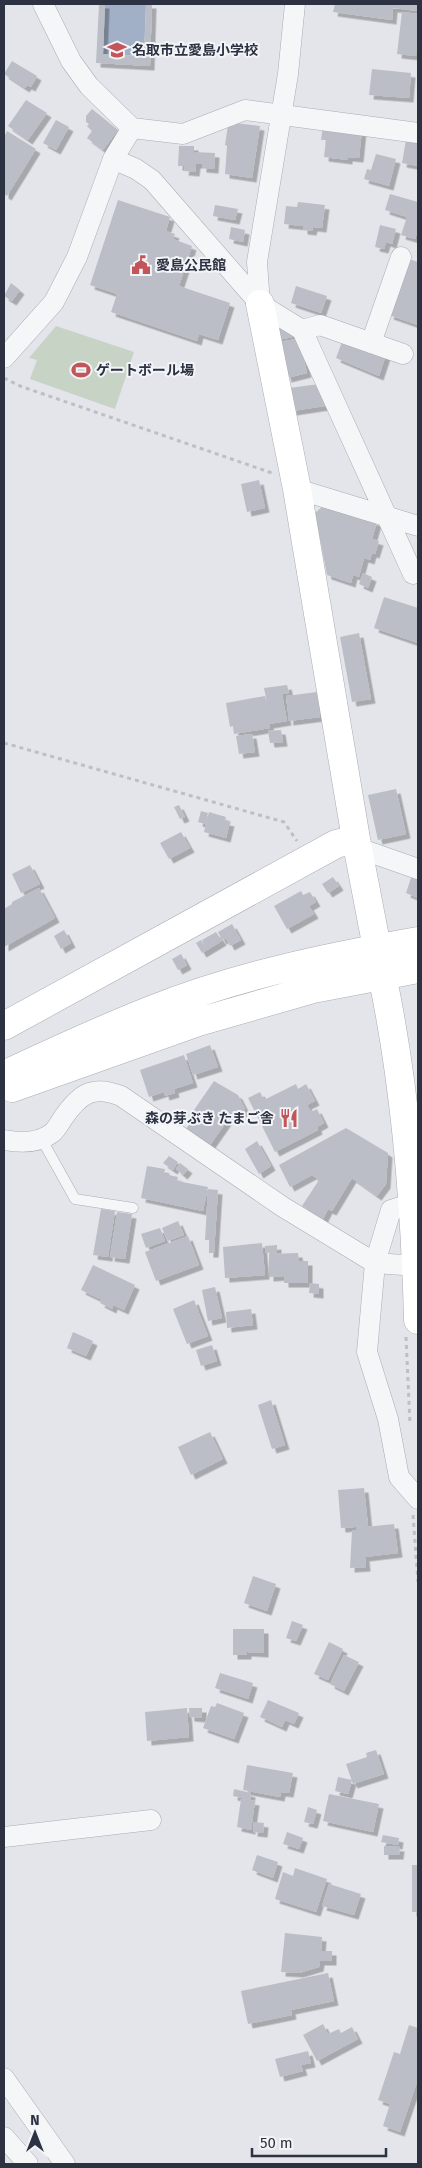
<svg xmlns="http://www.w3.org/2000/svg" width="422" height="2168" font-family="'Fira Sans','Noto Sans JP',sans-serif">
<style>
.green{fill:#c7d3c5}
.water{fill:#a1b0c6}
.building{fill:#bbbec6;filter:url(#shadow)}
.lines{fill:none;stroke-linecap:round;stroke-linejoin:round}
.lane-casing{stroke:#a8acb4;stroke-width:11}
.street-casing{stroke:#a8acb4;stroke-width:21}
.secondary-casing{stroke:#a8acb4;stroke-width:29}
.path{stroke:#bdbfc5;stroke-width:3;stroke-dasharray:4 4;stroke-linecap:butt}
.lane{stroke:#f5f6f8;stroke-width:10}
.street{stroke:#f5f6f8;stroke-width:20}
.secondary{stroke:#fff;stroke-width:28}
.labels{text-anchor:middle;stroke-width:4;stroke-linejoin:round;paint-order:stroke}
.poi-label{font-size:14px;font-weight:bold;fill:#2c3241;stroke:#f2f4f7;text-anchor:start}
</style>
<defs>
<filter id="shadow"><feDropShadow dx="4.5" dy="4.5" stdDeviation="0" flood-color="#0004"/></filter>
</defs>
<rect width="100%" height="100%" fill="#e3e5ea"/>
<path class="green" d="M56 326 134 352 115 409 30 379 37 360 29 358Z"/>
<path class="water" d="M105 4H146L144 56 103 54Z"/>
<path class="building" d="M99 4H105L103 54 144 56 146 4H152L150 66 96 63Z
M335 4H418V11L393 8 392 20 333 12Z
M402 12 418 14 416 56 397 54Z
M12 61 37 76 31 87 27 85 25 88 4 74Z
M372 69 411 73 409 98 369 95Z
M26 100 47 113 28 140 8 126Z
M92 109 118 130 103 150 87 138 92 131 87 126 89 124 86 122V116Z
M56 120 69 127 56 150 43 143Z
M235 123 260 126 252 178 225 174 227 146 225 145 228 125 234 126Z
M323 125 362 129 359 158 348 157V160L324 157 326 140H321Z
M7 131 36 149 7 196 4 194V137Z
M406 140 418 142V166L402 163Z
M179 146H194V152L215 153 214 169 202 168V164H196L195 172 184 171 185 166H178Z
M376 154 396 159 389 186 364 179 367 169 371 170Z
M390 194 418 202V229L415 239 401 235 407 217 385 210Z
M118 200 170 217 166 231 175 234 173 239 192 246 179 286 230 303 218 340 199 334 197 341 111 312 117 294 90 285Z
M298 202 325 205 322 228 313 227 312 231 303 230V226L284 224 286 206 297 207Z
M215 205 238 209 235 220 213 216Z
M380 225 396 229 392 244 386 242 384 249 375 247Z
M231 227 245 230 243 242 229 239Z
M409 259 418 262V325L389 315Z
M11 283 20 290 12 301 4 296Z
M296 286 327 296 321 313 291 303Z
M275 323 297 336 278 340Z
M296 339 299 351 302 350 307 373 287 378 279 342Z
M343 339 386 355 379 376 336 358Z
M319 384 325 406 292 411 289 388Z
M259 480 265 508 247 512 241 484Z
M323 506 377 522 372 539 379 541 375 554 372 553 370 560 364 558 359 577 353 575 351 583 327 575 315 513Z
M363 573 372 577 368 588 359 584Z
M384 597 418 608V643L374 628Z
M359 633 371 699 352 702 340 637Z
M287 685 289 693 282 694 287 721 269 724 270 728 234 734 233 726 230 727 226 703 265 696 267 703 264 688Z
M317 692 320 717 289 721 286 696Z
M281 730 283 742 270 743 268 731Z
M252 734 255 752 239 754 236 736Z
M396 789 406 834 378 840 368 795Z
M179 805 185 817 180 819 174 807Z
M201 811 208 813 205 824 198 822Z
M209 812 226 817 225 821 230 822 226 838 204 832Z
M181 832 190 848 169 859 160 843Z
M30 865 40 884 21 893 12 874Z
M413 872 418 874V898L406 893Z
M333 877 339 886 328 893 322 884Z
M39 888 55 918 4 947V909L12 904V902Z
M301 891 303 895 310 892 316 902 309 906 314 914 287 929 274 906Z
M232 924 241 940 230 946 226 938 222 940 218 932Z
M64 930 71 943 61 949 54 936Z
M216 932 222 941 202 953 196 943 201 940 204 945 202 940Z
M181 954 187 965 178 970 172 959Z
M210 1045 218 1067 193 1075 186 1054Z
M184 1055 193 1083 174 1089 175 1093 165 1096 164 1092 149 1097 140 1070Z
M214 1081 238 1095 245 1109 237 1119 231 1115 208 1148 184 1132 197 1113 194 1110Z
M296 1084 298 1089 306 1084 315 1101 307 1105 311 1112 317 1109 324 1123 317 1127 318 1130 275 1152 248 1098 260 1092 264 1100Z
M346 1128 388 1153 386 1184 377 1196 352 1178 332 1211 328 1209 323 1219 302 1206 319 1180 312 1175 290 1187 279 1165Z
M257 1141 271 1166 259 1174 245 1149Z
M169 1156 178 1162 173 1170 163 1163Z
M180 1163 188 1169 183 1175 176 1169Z
M147 1166 165 1169 164 1174 178 1177 177 1181 208 1187 203 1211 141 1198Z
M208 1189 218 1190 214 1253H209V1240H205Z
M101 1209 115 1211 108 1257 93 1255Z
M117 1212 132 1214 125 1259 110 1257Z
M178 1221 184 1235 168 1241 162 1228Z
M160 1228 165 1241 146 1248 141 1234Z
M188 1236 199 1265 156 1281 145 1252Z
M262 1243 265 1275 225 1278 223 1247Z
M277 1245V1252L265 1253V1246Z
M298 1253 299 1261H308V1283H284V1276L269 1277V1254Z
M93 1265 135 1285 124 1310 113 1305 112 1309 100 1303 102 1300 81 1290Z
M310 1283 319 1284V1294L309 1293Z
M215 1287 222 1318 208 1321 202 1290Z
M194 1300 208 1336 187 1344 173 1309Z
M251 1309 253 1325 227 1328 226 1312Z
M73 1332 93 1341 86 1356 67 1348Z
M212 1345 217 1361 201 1366 196 1350Z
M271 1400 285 1445 272 1449 258 1405Z
M210 1432 223 1459 191 1475 178 1447Z
M364 1488 368 1526 341 1528 338 1490Z
M394 1524 398 1553 365 1557 366 1567 350 1568 352 1531 356 1530V1528Z
M253 1576 276 1584 267 1611 244 1603Z
M292 1621 303 1625 296 1641 286 1638Z
M233 1629H264V1653L247 1652V1655H233Z
M329 1642 343 1649 328 1680 314 1674Z
M344 1655 359 1662 344 1691 330 1684Z
M220 1673 253 1683 248 1699 215 1688Z
M268 1700 299 1713 294 1724 285 1720 282 1727 260 1717Z
M217 1703 244 1713 234 1739 203 1728 211 1706 215 1707Z
M187 1708 189 1737 147 1741 145 1712Z
M189 1708H202V1718L190 1717Z
M376 1750 384 1774 353 1784 346 1764 367 1757 366 1753Z
M247 1765 293 1773 289 1793 281 1792 280 1797 243 1790Z
M338 1777 352 1780 348 1794 335 1791Z
M234 1789 251 1793 250 1800 233 1796Z
M329 1794 379 1804 373 1832 323 1821Z
M241 1799 255 1801 251 1830 237 1827Z
M308 1807 317 1810 313 1824 304 1822Z
M254 1822 264 1823 263 1833 253 1832Z
M287 1832 303 1838 299 1849 283 1844Z
M383 1835 399 1838 398 1845 381 1842Z
M384 1846 400 1847 399 1855H384Z
M257 1855 278 1862 273 1878 252 1870Z
M412 1865H418V1912H412Z
M295 1868 327 1879 316 1912 275 1899 283 1872 293 1876Z
M329 1884 361 1894 354 1915 322 1906Z
M285 1933 322 1937 321 1951H332V1961H320L319 1967 299 1973 281 1972Z
M328 1973 334 2001 291 2010 292 2015 248 2024 241 1991Z
M323 2024 328 2034 339 2029 341 2033 352 2027 358 2039 317 2061 303 2035Z
M409 2025 418 2028V2079L400 2132 383 2126 390 2104 378 2100 394 2052 400 2054Z
M308 2051 311 2063 301 2065 303 2071 280 2077 275 2059Z"/>
<g class="lines">
<g class="lane-casing">
<path id="lane" d="M41 1138 75 1199 133 1208"/>
</g>
<g class="street-casing">
<path id="street" d="M43 4 71 61 89 86 132 128 183 134 245 110 418 133
M113 159 136 169 152 180 260 304 302 330 320 325 403 354
M260 304 257 262 288 74 295 4
M302 330 413 574
M371 343 401 257
M4 358 54 302 77 257 113 159 132 128
M297 489 418 526
M358 848 418 869
M4 1140C20 1143 38 1144 52 1133 56 1130 60 1123 63 1118 79 1095 92 1084 121 1096L283 1207 375 1263 417 1266
M413 1203 391 1210 375 1263 367 1352 388 1419 399 1477 418 1499
M4 1837 151 1820
M4 2078 65 2164
M4 2137 28 2164"/>
</g>
<g class="secondary-casing">
<path id="secondary" d="M260 304 297 489 356 839 377 948
M382 975C406 1088 415 1204 418 1320
M4 1026 336 844 356 839
M4 1077 8 1073C55 1051 103 1029 151 1010 236 976 327 957 418 941
M12 1088 198 1022 313 989 418 969"/>
</g>
<path class="path" d="M4 378 20 386 272 473
M4 743 284 822 297 841
M406 1337 410 1424
M413 1515 418 1582"/>
<use href="#lane" class="lane"/>
<use href="#street" class="street"/>
<use href="#secondary" class="secondary"/>
</g>
<defs>
<g id="school-bare" transform="scale(1.5)"><path d="M0-5L7-2L0 1L-7-2ZM-4 1L0 2.5L4 1V4Q0 6-4 4Z" fill="#c3545a" stroke="#f2f4f7" stroke-width="2.5" paint-order="stroke"/></g>
<g id="civic-bare" transform="scale(1.5)"><path d="M-.6-6.5H3V-4.5H.6V-3L4-1V1h2V6H-6V1h2V-1L-.6-3ZM-1.2 2.5V6h2.4V2.5Z" fill="#c3545a" stroke="#f2f4f7" stroke-width="2.5" paint-order="stroke"/></g>
<g id="stadium-bare" transform="scale(1.5)"><path d="M0-5a6.5 5 0 1 0 0 10a6.5 5 0 1 0 0-10ZM-3.5-1.8h7v3.6h-7Z" fill="#c3545a" stroke="#f2f4f7" stroke-width="2.5" paint-order="stroke"/></g>
<g id="restaurant-bare" transform="scale(1.5)"><path d="M-5-6h1v4h1v-4h1v4h1v-4h1v5L-1.5 .5V6h-2V.5L-5-1ZM5-6V6H3V1.5H1.5Q1.5-4 5-6Z" fill="#c3545a" stroke="#f2f4f7" stroke-width="2.5" paint-order="stroke"/></g>
</defs>
<g fill-rule="evenodd">
<use href="#school-bare" x="117" y="50"/>
<use href="#civic-bare" x="141" y="265"/>
<use href="#stadium-bare" x="81" y="370"/>
<use href="#restaurant-bare" x="289" y="1118"/>
</g>
<g class="labels">
<g class="poi-label">
<text x="132" y="55">名取市立愛島小学校</text>
<text x="156" y="270">愛島公民館</text>
<text x="96" y="375">ゲートボール場</text>
<text x="274" y="1123" text-anchor="end">森の芽ぶき たまご舎</text>
</g>
</g>
<rect width="422" height="2168" fill="none" stroke="#2c3241" stroke-width="10"/>
<g transform="translate(35 2133)" stroke="#f2f4f7" stroke-width="4" paint-order="stroke">
<path d="M0-4L9 19L0 12L-9 19Z" fill="#2c3241"/>
<text y="-8" font-size="14" font-weight="bold" text-anchor="middle" fill="#2c3241">N</text>
</g>
<path d="M252 2148v8h134v-8" fill="none" stroke="#2c3241" stroke-width="2.5"/>
<text x="260" y="2148" font-size="15" fill="#2c3241" stroke="#f2f4f7" stroke-width="4" paint-order="stroke">50 m</text>
</svg>
